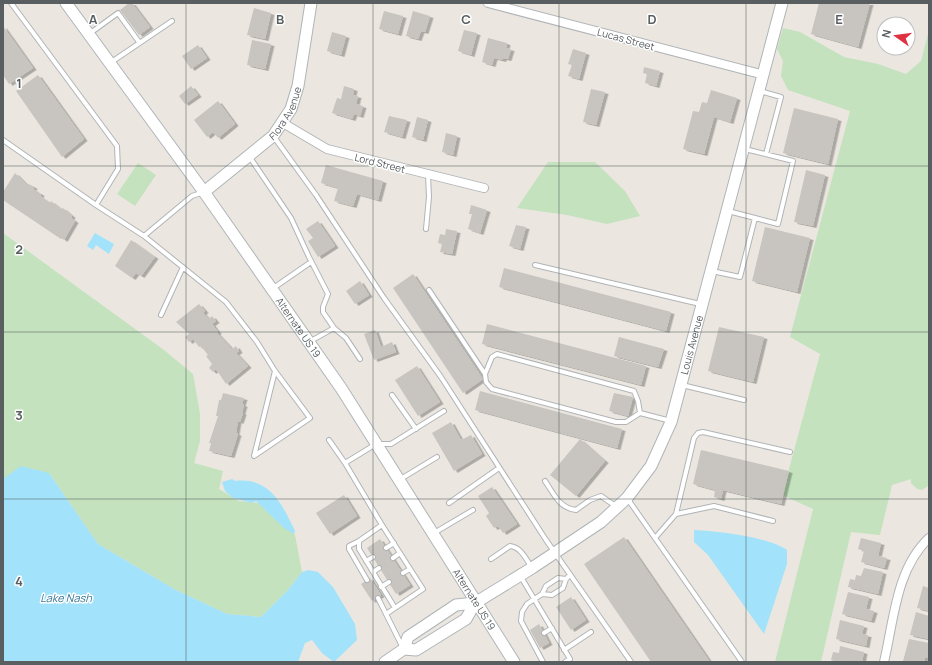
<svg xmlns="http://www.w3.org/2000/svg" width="932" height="665" font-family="Manrope,sans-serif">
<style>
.green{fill:#c3e2bd}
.water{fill:#a2e2fa}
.building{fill:#c8c4c0;filter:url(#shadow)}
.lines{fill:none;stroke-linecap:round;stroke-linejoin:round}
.lane-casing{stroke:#b1b4b7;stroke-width:6}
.street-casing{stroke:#b1b4b7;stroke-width:10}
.secondary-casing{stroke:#b0b5b8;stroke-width:13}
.lane{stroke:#fff;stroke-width:4}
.street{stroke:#fff;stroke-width:8}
.secondary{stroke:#fff;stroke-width:11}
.grid{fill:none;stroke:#595e61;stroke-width:1;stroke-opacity:0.55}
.labels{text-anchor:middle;stroke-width:3;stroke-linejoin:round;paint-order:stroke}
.street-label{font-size:10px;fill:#595e61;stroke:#fff}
.water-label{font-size:11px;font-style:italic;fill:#3b7999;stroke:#fff}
.grid-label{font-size:13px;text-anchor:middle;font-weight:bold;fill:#595e61;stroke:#fff;stroke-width:3;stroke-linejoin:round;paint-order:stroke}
</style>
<defs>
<filter id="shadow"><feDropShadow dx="3.5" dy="2" stdDeviation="0" flood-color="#0004"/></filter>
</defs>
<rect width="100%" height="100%" fill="#ebe7e0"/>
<path class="green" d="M783 28 800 32 844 57 878 64 906 74 921 61 929 30V483L928 486 922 490 917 489 911 483V479L892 485 880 535 851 532 821 662H775L813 509 782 495 820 354 790 337 850 111 788 90 781 76 783 61 777 49Z
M548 162H595L625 191 640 216 607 224 567 215 517 208Z
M138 163 156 175 135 206 117 194Z
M3 233 164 350 193 374 200 414V441L194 463 223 471 219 489 239 501 258 503 295 535 302 572 288 590 261 617 227 614 174 589 98 544 49 473 3 479Z"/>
<path class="water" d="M95 233 114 244 109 254 96 245 93 250 87 246Z
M21 466 49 473 98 544 174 589 227 614 261 617 288 590 302 572 308 570 318 572 333 587 355 624 357 640 334 662 322 653 312 640 305 643 298 662H3V479Z
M232 479 235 481C270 477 282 504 295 531L294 534 284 528 256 501 252 503 233 498 225 491 222 482Z
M694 530C718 531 768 537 787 550V564L764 634 708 555 694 542Z"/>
<path class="building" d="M129 3H132L150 27 139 35 120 10Z
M819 3H870L858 47 811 34Z
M254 8 271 13 265 39 247 35Z
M384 11 403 16 398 34 379 29Z
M413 11 430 16 425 32 421 31 418 39 406 36Z
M3 26 33 68 9 84 3 75Z
M464 30 477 33 471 55 458 51Z
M332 32 346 36 341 55 327 51Z
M488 38 507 43 506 48 511 49 508 59 503 58V60L494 58 492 65 482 62Z
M252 40 271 44 265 69 247 65Z
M198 45 207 58 191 69 182 56Z
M573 49 586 53 579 79 568 76 572 65 568 64Z
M644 67 660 71 656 86 645 83 647 74 643 73Z
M38 75 84 139 62 157 16 91Z
M191 86 198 95 185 104 179 96Z
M344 86 354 89 353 95 358 96 356 104 363 106 360 116 354 114 352 119 332 113 337 98 341 99Z
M591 89 605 92 596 125 583 122Z
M711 90 737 98 730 122 714 117 704 154 683 149 693 111 699 112 702 102 707 103Z
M218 101 235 124 218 138 213 132 207 137 194 120Z
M794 108 838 119 828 164 783 153Z
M389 116 407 120 402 137 384 132Z
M417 117 428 120 423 140 412 137Z
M446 133 457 136 453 155 442 152Z
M326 165 383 181 378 200 357 194 353 206 334 201 338 188 321 183Z
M806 170 825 175 813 226 794 222Z
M15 173 28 186 29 184 34 187 33 189 41 194 40 196 50 203 51 201 61 209 63 208 72 216 71 218 75 221 64 240 59 236 58 237 3 200V192Z
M471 205 487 210 480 233 468 229 472 214H469Z
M318 221 335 246 318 257 308 241 313 238 306 229Z
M516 225 526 227 520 249 509 246Z
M765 227 810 238 797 292 752 281Z
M446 229 457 231 452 254 440 252 442 244 438 243 440 234 445 235Z
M131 240 155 257 141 276 136 273 132 278 115 266Z
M504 268 671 312 666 331 499 287Z
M413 274 483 379 463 393 393 288Z
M360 281 369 295 355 304 346 291Z
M199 304 205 311 203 313 209 319 212 316 216 321 212 324 218 332 217 333 232 349 236 346 239 351 236 353 248 366 226 384 216 369 213 372 209 368 212 364 206 356 208 355 201 346 199 347 193 339 189 342 185 337 189 334 176 322Z
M487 324 646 366 641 385 482 344Z
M719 327 764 337 753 382 708 371Z
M375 330 381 347 392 342 396 352 374 360 364 334Z
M619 337 664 349 658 367 614 356Z
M417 366 440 402 418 416 395 380Z
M480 391 622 429 617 448 475 410Z
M223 393 244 398 242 404 244 405 242 412 243 413 240 422 238 421 236 433 238 434 231 456 209 451 211 443H209L218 416H216L219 400H221Z
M614 393 633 397 628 416 609 411Z
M451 422 461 440 471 435 482 454 454 471 432 433Z
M580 439 605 461 576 496 550 475Z
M701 450 789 471 781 504 723 490 721 499 714 497 715 490 693 484Z
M492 487 517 524 503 533 498 526 494 528 486 516 489 513 478 496Z
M344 495 357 516 330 534 316 513Z
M624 537 710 662H651L584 564Z
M861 538 881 543 878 556 887 558 884 568 861 562 864 551 858 549Z
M380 539 410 585 396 594 367 548Z
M864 568 883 572 878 594 848 587 850 579 855 580 856 575 861 576Z
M370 578 381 595 372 601 361 584Z
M923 586 929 588V611L917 608Z
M848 592 869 597 866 609 874 611 871 621 842 614Z
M571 597 586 620 571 630 556 607Z
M916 612 929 616V639L910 635Z
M840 620 864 626 862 634 868 635 866 646 836 639Z
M539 624 549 643 540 648 530 630Z
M909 639 929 643V658L925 657 924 662 903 661Z
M840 646 864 652 862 662 853 660V662H836L831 660 833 652 839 653Z"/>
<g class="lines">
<g class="lane-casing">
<path id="lane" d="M11 3 117 146 118 169 96 205 144 236
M89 34 118 13 139 42
M110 63 172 21
M760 91 781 97 766 154
M274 137 316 195 384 298 441 377 546 540 631 662
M3 140 96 205
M745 149 793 161 778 224 755 218
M249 156 291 218 309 257 328 294 323 307V312L334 328 309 342
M204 192 192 196 144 236 226 302 257 342 275 371 310 418 254 456 275 371
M426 229 429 197 428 175
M535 265 700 304
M712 271 740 277 755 218 728 211
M272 289 311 262
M429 290 485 374
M161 315 183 267
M334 328 346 338 360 359
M497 354 634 391 638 401 640 413 626 422H616L492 389 486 382 485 374 492 357Z
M682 385 744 400
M392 395 416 429
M640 413 671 421
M329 440 345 463
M399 480 437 457
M545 481C554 494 559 508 576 510L590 500 601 496 617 507
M627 498 742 662
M449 503 499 468
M676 514 694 438 698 433 703 432 790 452
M382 525 423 589 386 614
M434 533 473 510
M655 538 676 514 714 506 773 521
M359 541 349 546V549L367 580
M386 548 394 543
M393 558 400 553
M491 559 510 546C521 547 526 559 532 568
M366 561 373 557
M373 572 379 568
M403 573 410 569
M521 577 570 659 565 662
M381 587 389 582
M542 594 552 595 563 588 566 579
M378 598 402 646
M395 608 359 549V541L382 525 345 463 376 444H391L444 411
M544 633 552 628
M564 650 591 632
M543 662 521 621 522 612 527 604 542 594 546 586 558 578 566 579 570 575"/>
</g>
<g class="street-casing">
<path id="street" d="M488 3 764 75
M283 123 327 149 484 188
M884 662C894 620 896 569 929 538"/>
</g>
<g class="secondary-casing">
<g id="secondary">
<path id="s1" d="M66 3 204 192 341 388 514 662"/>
<path id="s2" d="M204 192 273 136 291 109 298 86 311 3"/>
<path d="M404 649 416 650 466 619 475 603"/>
<path id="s3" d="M385 662 404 649 408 637 456 605 475 603 532 568 601 522 627 498 651 466 671 422 782 3"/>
</g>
</g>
<use href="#lane" class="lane"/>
<use href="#street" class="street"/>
<use href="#secondary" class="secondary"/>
</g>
<path class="grid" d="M186 3V662M373 3V662M559 3V662M746 3V662M3 166H929M3 332H929M3 499H929"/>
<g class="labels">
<g class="street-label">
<text transform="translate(626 39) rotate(15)" y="4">Lucas Street</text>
<text dy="4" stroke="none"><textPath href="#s2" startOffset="115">Flora Avenue</textPath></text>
<text transform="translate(380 163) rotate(14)" y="4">Lord Street</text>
<text dy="4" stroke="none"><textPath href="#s1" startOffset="399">Alternate US 19</textPath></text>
<text dy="4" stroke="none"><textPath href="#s3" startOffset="466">Louis Avenue</textPath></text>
<text dy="4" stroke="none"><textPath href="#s1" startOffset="723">Alternate US 19</textPath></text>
</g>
<g class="water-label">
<text x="66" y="602">Lake Nash</text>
</g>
</g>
<g class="grid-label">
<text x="93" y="24">A</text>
<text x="280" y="24">B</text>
<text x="466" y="24">C</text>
<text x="652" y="24">D</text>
<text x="839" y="24">E</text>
<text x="19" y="88">1</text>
<text x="19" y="254">2</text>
<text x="19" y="420">3</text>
<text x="19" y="586">4</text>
</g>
<rect width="932" height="665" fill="none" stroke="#595e61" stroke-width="8"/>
<g transform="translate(896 36) rotate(284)"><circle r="19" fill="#ffffff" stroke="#bdbfc0"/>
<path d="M0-3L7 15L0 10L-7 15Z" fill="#df3241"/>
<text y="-6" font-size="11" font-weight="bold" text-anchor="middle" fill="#595e61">N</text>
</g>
</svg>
